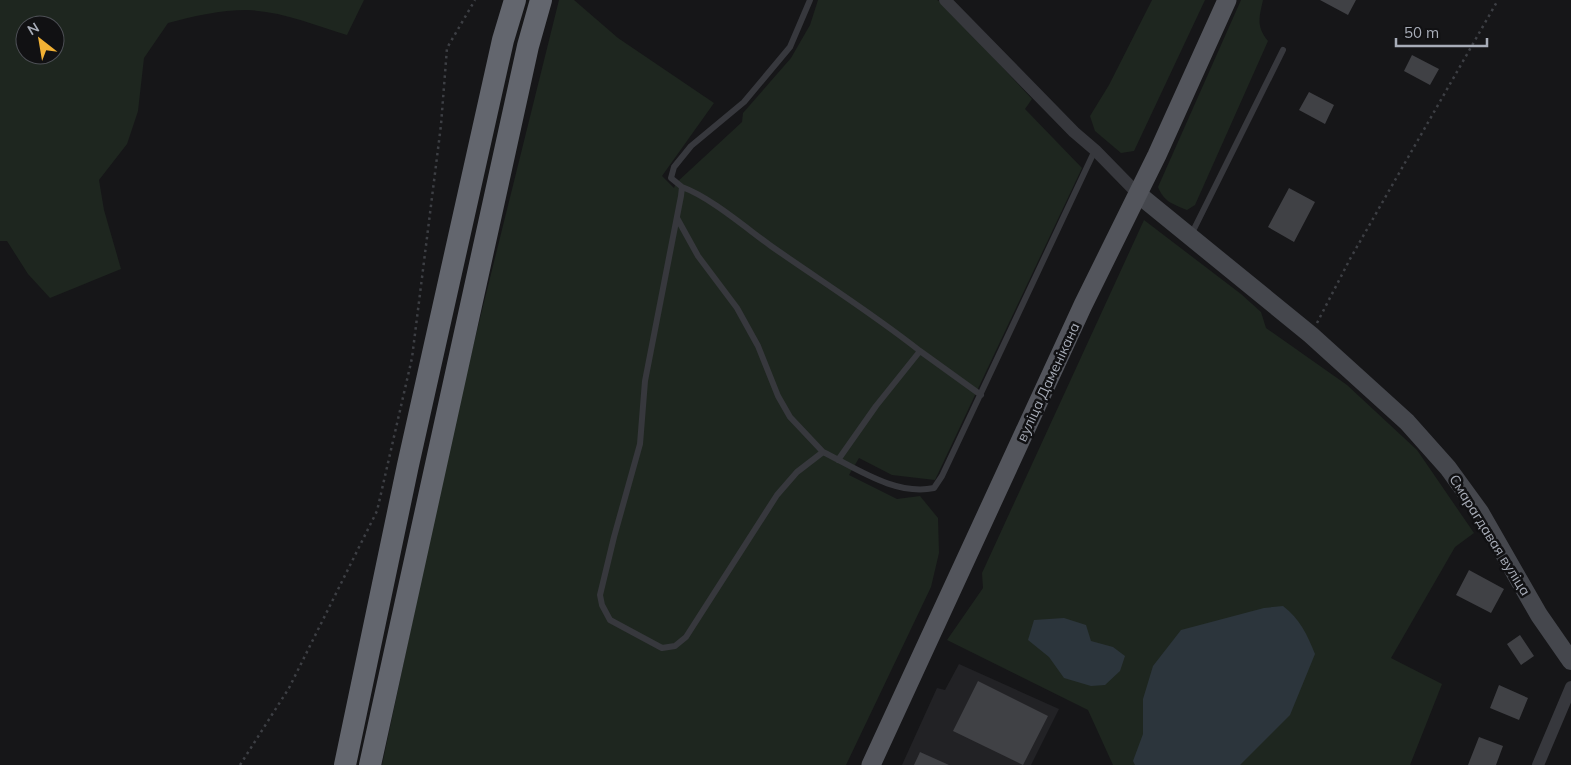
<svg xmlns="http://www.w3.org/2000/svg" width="1571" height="765" font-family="Mulish,sans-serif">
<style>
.built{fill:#222225}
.green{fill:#1e261f;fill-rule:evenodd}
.water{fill:#2c353c}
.building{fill:#404145}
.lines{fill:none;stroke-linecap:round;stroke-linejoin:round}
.path{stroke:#3d3f44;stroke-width:2.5;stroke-dasharray:2.5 4;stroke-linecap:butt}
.lane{stroke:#37383d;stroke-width:6}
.street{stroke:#37383d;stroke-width:12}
.secondary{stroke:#45474d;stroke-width:18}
.primary{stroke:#53555c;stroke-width:19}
.highway{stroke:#63666e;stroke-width:22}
.labels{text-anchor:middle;stroke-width:5;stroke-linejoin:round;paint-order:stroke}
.street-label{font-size:14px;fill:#a8adb8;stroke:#111113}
</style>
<rect width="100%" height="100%" fill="#161618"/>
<path class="built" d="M959 664 1059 709 1031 765H902L937 688 945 690Z"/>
<path class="green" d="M0 0H364L347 35C315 25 281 11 247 10 220 10 194 16 168 23L144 58 138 111 127 144 99 180 104 210 121 269 50 298 28 274 7 241H0ZM25 25H55V55H25Z
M559 0H574L618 38 714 103 662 176 674 188 676 183 742 122 743 113 791 58 810 25 818 0H937L944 4 1032 99 1025 109 1082 168 935 480 892 475 859 458 849 475 897 499 920 496 938 518 939 553 931 587 846 765H382L456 415Z
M1152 0H1205L1134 151 1121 153 1095 131 1090 116 1109 85Z
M1241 0H1263C1259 18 1256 26 1268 41L1195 205 1187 210C1173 204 1164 202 1158 187Z
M1144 220 1241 294 1261 312 1266 328 1347 385 1417 450 1474 533 1455 547 1391 658 1442 684 1410 765H1113L1088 710 947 640 983 588 982 573Z"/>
<path class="water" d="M1283 606C1300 619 1307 634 1315 654L1290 715 1240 765H1135L1133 761 1143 734V699L1153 666 1181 630 1264 608Z
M1064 618 1086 625 1091 641 1113 647 1125 656 1120 671 1105 685 1091 686 1064 678 1049 657 1028 640 1034 620Z"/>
<path class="building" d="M1320 0H1356L1348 15Z
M1412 55 1439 69 1430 85 1404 71Z
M1309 92 1334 105 1325 124 1299 110Z
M1289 188 1315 202 1294 242 1268 227Z
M1469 570 1504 589 1491 613 1456 595Z
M1520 635 1534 656 1521 665 1507 644Z
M978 681 1048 716 1023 765 953 731Z
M1499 685 1528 698 1519 720 1490 708Z
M1479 737 1503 746 1496 765H1468Z
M920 752 949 765H914Z"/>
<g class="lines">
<path class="path" d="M1317 323 1350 259 1498 0
M240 765 289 688 377 511 412 358 441 125 447 48 475 0"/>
<path class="lane" d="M810 0 790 47 744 102 691 146 674 167 671 178 682 187 681 196 645 381 640 444 614 537 600 595 602 605 610 620 662 648 675 646 686 637 777 495 797 472 823 452C856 468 895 496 934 488L942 476 1095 150
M682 187C710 197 746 228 771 246 821 281 872 313 920 351
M677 218 698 256 737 308 758 346 778 396 790 417 823 452
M1191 235 1283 50
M838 460 876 406 920 351 981 395"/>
<path class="street" d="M945 0 1074 132 1095 150 1138 194
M1538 765 1571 687"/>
<path class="secondary" d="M1138 194 1311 335 1407 422 1448 468 1480 512 1539 615 1571 661"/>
<path class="primary" d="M871 765 1083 305 1157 155 1227 0"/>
<path class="highway" d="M345 765 408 465 503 40 515 0
M370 765 528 46 541 0"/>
</g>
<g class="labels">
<g class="street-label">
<text transform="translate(1048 382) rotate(-65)" y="5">вуліца Даменікана</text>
<text transform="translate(1490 535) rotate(58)" y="5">Смарагдавая вуліца</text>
</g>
</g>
<g transform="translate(40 40) rotate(329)"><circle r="24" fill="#111113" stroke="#4d4f55"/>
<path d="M0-4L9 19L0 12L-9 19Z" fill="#f2b134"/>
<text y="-8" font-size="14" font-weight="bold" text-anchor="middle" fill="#a8adb8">N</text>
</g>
<path d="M1396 38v8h91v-8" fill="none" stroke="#a8adb8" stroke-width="2.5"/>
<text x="1404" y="38" font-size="15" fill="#a8adb8" stroke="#111113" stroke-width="4" paint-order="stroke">50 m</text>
</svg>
